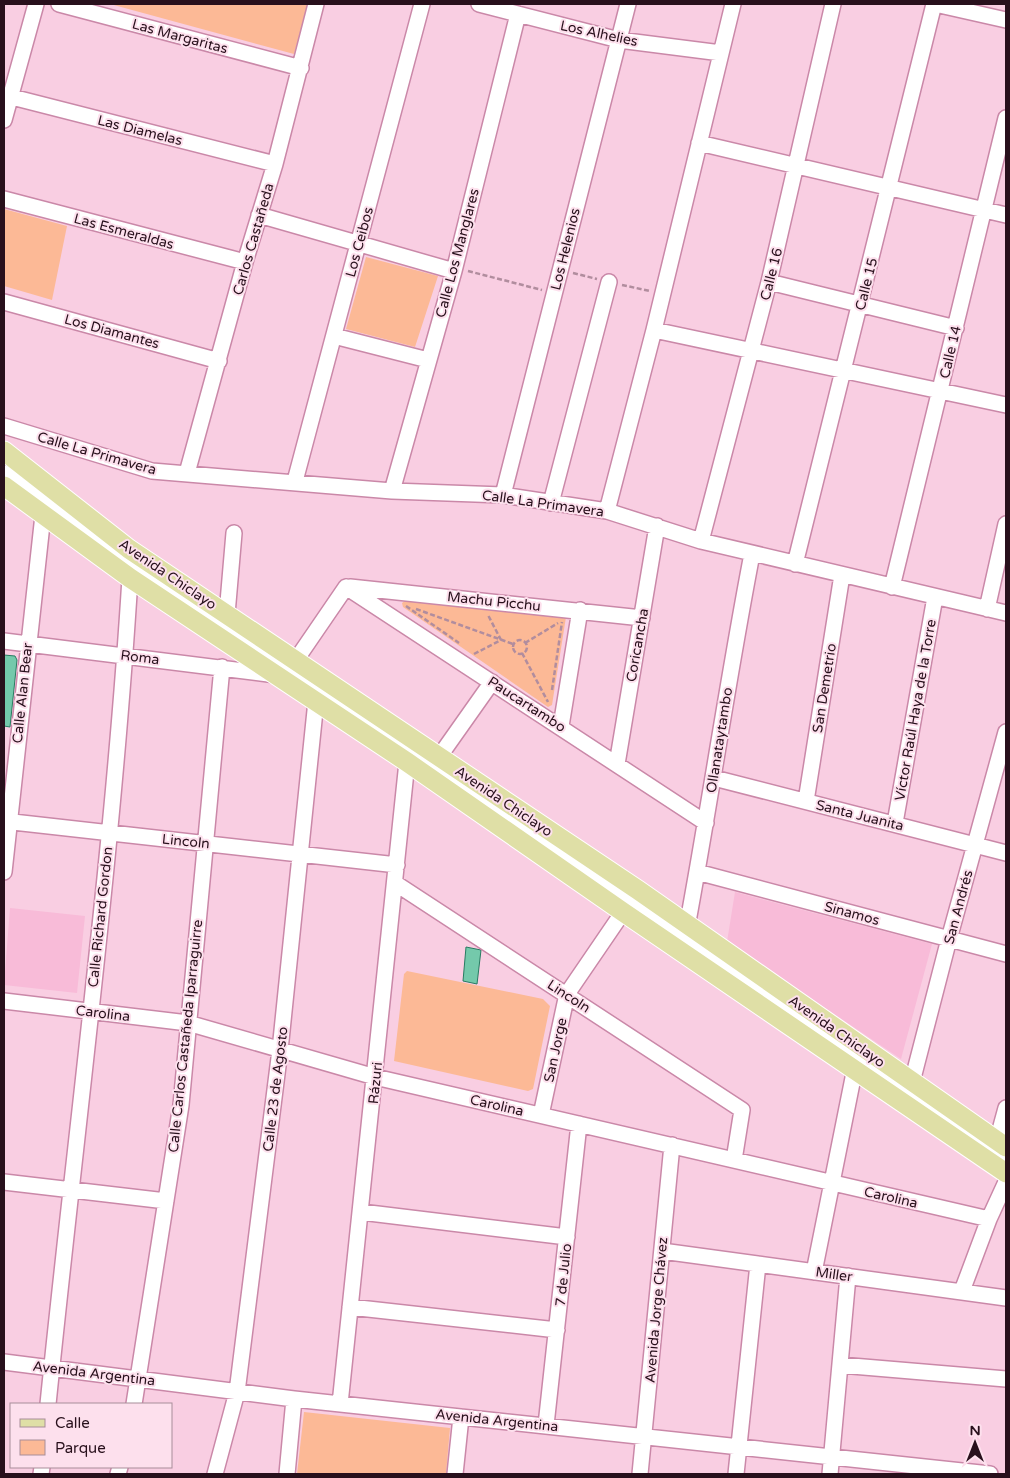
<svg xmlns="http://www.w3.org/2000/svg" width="1010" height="1478" font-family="'Varela Round',sans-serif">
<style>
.built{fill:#f8bbd8}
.green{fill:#fcb996}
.building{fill:#74c9ab;stroke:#287c62}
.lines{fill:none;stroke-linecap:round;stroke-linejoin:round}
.minor-casing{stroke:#ca88a8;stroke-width:18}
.major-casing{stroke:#fff;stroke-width:21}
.path{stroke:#b18d9e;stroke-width:2.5;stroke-dasharray:5 2.5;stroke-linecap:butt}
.minor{stroke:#fff;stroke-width:15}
.major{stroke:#dfdfa6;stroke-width:19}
.labels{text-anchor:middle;stroke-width:4;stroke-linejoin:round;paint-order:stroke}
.street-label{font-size:14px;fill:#28101c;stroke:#fde0ed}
</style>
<rect width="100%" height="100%" fill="#f9cee2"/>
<path class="built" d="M735 892 932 944 901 1059 727 942Z
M10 908 85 916 77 993 4 985Z"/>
<path class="green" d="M110 4H308L294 54Z
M4 209 67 226 52 300 4 286Z
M366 257 438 276 415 347 346 329Z
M406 600 566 617 552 705 548 707 403 607 402 603Z
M407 971 543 999 550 1006 533 1089 528 1091 394 1061 404 974Z
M304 1412 450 1428 446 1474H297Z"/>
<path class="building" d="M4 655 15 656 17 660 10 727 4 726Z
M466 947 481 950 477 984 463 981Z"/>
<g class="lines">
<g class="minor-casing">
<path id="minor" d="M59 4 301 68
M479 4 619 40 721 53
M935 4 1006 20
M4 95 275 164
M4 120 36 4
M699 143 1006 215
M4 199 245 262
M259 215 454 271
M769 282 956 328
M4 302 219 361
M654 330 1006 405
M334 336 428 360
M4 426 152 471 392 491 503 495 607 511 701 541 1006 613
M4 473 68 522 285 667 1006 1162
M187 473 245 262 275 164 316 4
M295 481 422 4
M392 491 454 271 518 14
M503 495 628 4
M551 503 609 282
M607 511 654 330 733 4
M701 541 769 282 833 4
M795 564 934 4
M346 587 706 823
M350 587 642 618
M892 587 1006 118
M987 609 1006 524
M227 614 234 533
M4 641 276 675 296 660 346 587
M561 726 580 610
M439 757 492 682
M617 764 657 526
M714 778 1006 853
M806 801 842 575
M4 821 397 865
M895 823 935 597
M4 872 43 515
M697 872 1006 954
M395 883 742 1110 734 1160
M687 927C710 803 728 678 752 554
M4 1001 188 1023 375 1077 989 1219
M912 1082 949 939 1006 732
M541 1115 567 994 623 912
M997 1141 1006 1108
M4 1182 166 1201
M361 1212 567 1237
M662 1251 1006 1298
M814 1272 855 1068
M962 1291 989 1219 1006 1182
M350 1307 557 1330
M4 1362 294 1399 990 1474
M840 1365 1006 1379
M48 1404C76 1129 113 854 130 578
M134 1404 181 1105 222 667
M340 1404 407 762
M546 1425 579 1124
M41 1474 42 1467
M118 1474 120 1467
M215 1474 237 1392 280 1050 316 701
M287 1474 294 1399
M455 1474 461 1417
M640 1474 672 1145
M736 1474 758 1264
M830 1474 848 1276"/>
</g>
<g class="major-casing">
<path id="major" d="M4 451 129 549 638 890 1006 1147
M4 486 130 578 407 762 623 912 1006 1173"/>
</g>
<path class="path" d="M468 271 542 290
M573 273 597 279
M622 285 650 291
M406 606 459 643
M416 609 513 644
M513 647a7 7 0 1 1 14 0a7 7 0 1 1-14 0Z
M525 643 558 623
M522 653 548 702
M474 654 501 640 488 615
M552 690 562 622"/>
<use href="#minor" class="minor"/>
<use href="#major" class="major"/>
</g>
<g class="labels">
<g class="street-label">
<text transform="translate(599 33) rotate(12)" y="5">Los Alhelies</text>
<text transform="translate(180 36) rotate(15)" y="5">Las Margaritas</text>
<text transform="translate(140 130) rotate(14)" y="5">Las Diamelas</text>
<text transform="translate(124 231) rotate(15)" y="5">Las Esmeraldas</text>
<text transform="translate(253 239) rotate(-74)" y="5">Carlos Castañeda</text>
<text transform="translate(359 242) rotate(-75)" y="5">Los Ceibos</text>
<text transform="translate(565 249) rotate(-76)" y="5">Los Helenios</text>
<text transform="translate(457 253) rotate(-75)" y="5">Calle Los Manglares</text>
<text transform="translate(771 274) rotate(-76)" y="5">Calle 16</text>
<text transform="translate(866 284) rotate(-76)" y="5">Calle 15</text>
<text transform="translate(112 331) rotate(15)" y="5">Los Diamantes</text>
<text transform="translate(950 352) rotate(-77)" y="5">Calle 14</text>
<text transform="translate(97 453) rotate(16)" y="5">Calle La Primavera</text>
<text transform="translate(543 503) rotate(8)" y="5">Calle La Primavera</text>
<text transform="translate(168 574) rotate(34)" y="5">Avenida Chiclayo</text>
<text transform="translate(494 601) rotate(6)" y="5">Machu Picchu</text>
<text transform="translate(637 645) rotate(-80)" y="5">Coricancha</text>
<text transform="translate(140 657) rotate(7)" y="5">Roma</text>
<text transform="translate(824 688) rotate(-81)" y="5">San Demetrio</text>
<text transform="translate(22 693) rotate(-84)" y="5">Calle Alan Bear</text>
<text transform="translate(527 704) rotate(33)" y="5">Paucartambo</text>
<text transform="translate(915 710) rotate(-80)" y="5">Víctor Raúl Haya de la Torre</text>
<text transform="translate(719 740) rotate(-81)" y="5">Ollanataytambo</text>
<text transform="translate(504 801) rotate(34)" y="5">Avenida Chiclayo</text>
<text transform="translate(860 815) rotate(14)" y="5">Santa Juanita</text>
<text transform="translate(186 841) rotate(6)" y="5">Lincoln</text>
<text transform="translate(958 907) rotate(-75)" y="5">San Andrés</text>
<text transform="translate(852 913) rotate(15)" y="5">Sinamos</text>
<text transform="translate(100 917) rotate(-84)" y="5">Calle Richard Gordon</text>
<text transform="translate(569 996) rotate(33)" y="5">Lincoln</text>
<text transform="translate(103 1013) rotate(7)" y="5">Carolina</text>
<text transform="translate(837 1031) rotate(35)" y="5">Avenida Chiclayo</text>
<text transform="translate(185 1036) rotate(-84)" y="5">Calle Carlos Castañeda Iparraguirre</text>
<text transform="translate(555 1050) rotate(-78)" y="5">San Jorge</text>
<text transform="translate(375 1083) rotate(-84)" y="5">Rázuri</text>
<text transform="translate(275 1089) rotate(-83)" y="5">Calle 23 de Agosto</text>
<text transform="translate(497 1105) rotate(13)" y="5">Carolina</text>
<text transform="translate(891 1197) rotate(13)" y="5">Carolina</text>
<text transform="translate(834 1274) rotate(8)" y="5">Miller</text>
<text transform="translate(563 1275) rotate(-84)" y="5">7 de Julio</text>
<text transform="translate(656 1310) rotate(-85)" y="5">Avenida Jorge Chávez</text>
<text transform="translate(94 1373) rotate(7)" y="5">Avenida Argentina</text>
<text transform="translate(497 1420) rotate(6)" y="5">Avenida Argentina</text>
</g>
</g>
<rect width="1010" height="1478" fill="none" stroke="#28101c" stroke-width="10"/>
<rect x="10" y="1403" width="162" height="65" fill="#fde0ed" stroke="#a88d99"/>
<rect x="20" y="1419" width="25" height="8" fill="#dfdfa6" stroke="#a88d99"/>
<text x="55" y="1428" font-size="15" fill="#28101c">Calle</text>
<rect x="20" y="1440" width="25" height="15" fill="#fcb996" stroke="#a88d99"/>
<text x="55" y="1453" font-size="15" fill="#28101c">Parque</text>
<g transform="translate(975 1443)" stroke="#fde0ed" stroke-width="4" paint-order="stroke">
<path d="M0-4L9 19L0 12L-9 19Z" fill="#28101c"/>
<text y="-8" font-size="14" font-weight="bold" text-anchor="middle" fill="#28101c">N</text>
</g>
</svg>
